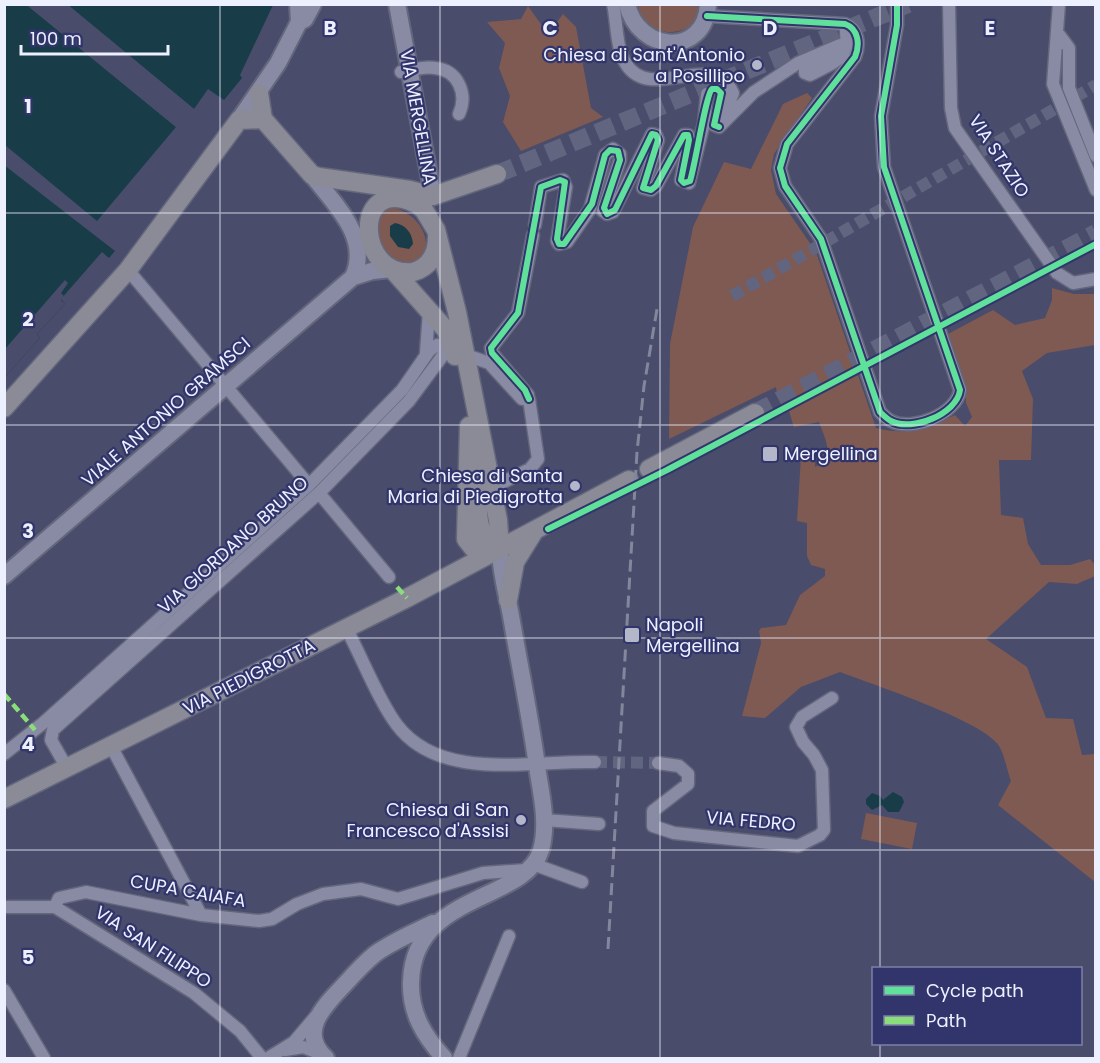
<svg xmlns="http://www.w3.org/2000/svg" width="1100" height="1063" font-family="Poppins,sans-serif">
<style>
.green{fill:#7f5a53}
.water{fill:#183d49}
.pier{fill:#494c6a}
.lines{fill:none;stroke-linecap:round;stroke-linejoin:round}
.street-tunnel{stroke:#626580;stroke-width:12;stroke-dasharray:12 6;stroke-linecap:butt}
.primary-tunnel{stroke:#626580;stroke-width:18;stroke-dasharray:18 9;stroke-linecap:butt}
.street-casing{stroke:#64677c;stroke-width:15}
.secondary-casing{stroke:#64677c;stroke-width:20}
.primary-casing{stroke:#64677c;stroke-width:21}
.street{stroke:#888ba3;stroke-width:12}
.secondary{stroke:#888ba3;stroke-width:16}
.primary{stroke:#8a8b96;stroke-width:18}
.rail{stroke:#84869c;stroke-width:3;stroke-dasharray:12 6;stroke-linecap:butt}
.quiet{stroke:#8add7b;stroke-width:4.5;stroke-dasharray:9 4.5;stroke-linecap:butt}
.cycleway-casing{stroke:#31356c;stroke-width:10}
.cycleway{stroke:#60e19b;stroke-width:6}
.grid{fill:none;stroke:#edf0fe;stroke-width:1.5;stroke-opacity:0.55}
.poi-dot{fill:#b4b7ca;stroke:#31356c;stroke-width:2}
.labels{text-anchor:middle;stroke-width:4.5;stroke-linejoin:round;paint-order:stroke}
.poi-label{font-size:18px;fill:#edf0fe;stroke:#31356c;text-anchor:end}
.street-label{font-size:18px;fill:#edf0fe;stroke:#31356c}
.grid-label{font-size:20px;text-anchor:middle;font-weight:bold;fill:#edf0fe;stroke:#31356c;stroke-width:4.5;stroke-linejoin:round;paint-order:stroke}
</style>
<rect width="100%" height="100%" fill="#494c6a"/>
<path class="green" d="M638 5H700L698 16 688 28C665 38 643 29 638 5Z
M528 6 548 34 563 14 576 27 591 108 603 117 521 151 503 122 510 96 499 68 505 43 487 22 521 19Z
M807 93 812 98 774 154 771 170 776 194 816 252 876 428C907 436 927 428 955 415L965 426 972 417 966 403V388L948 334 993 310 1015 325 1045 318 1052 300V288L1074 294H1095V345L1047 353 1022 371 1033 399 1031 460H999L1001 515 1023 518 1028 544 1041 565H1070L1090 559 1095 565V576L1077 584 1049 582 986 639 1027 667 1046 718 1073 719 1082 755 1095 754V882L998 805 1011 781C1007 771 1005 756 999 746 984 721 871 684 840 672L801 687 765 718 742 716 761 643 759 631 761 628 786 625 800 595 825 576V569L811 565 807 556V523L797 521 801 456 815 457V467C836 457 825 439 819 422L794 427C790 416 788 399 777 394L776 387 669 439 670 344 693 227 724 162 751 169 783 104Z
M395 208C418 215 433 237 423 260L404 265C385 255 380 246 375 225L384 210Z
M866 813 917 823 912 849 861 839Z"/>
<path class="water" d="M4 5H29L28 6 176 127 97 221 5 145Z
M68 5H273L240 75 242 78 224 100 208 89 194 109Z
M4 165 115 251 109 258 102 252 61 299 65 304 37 334 40 338 5 377Z
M395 223C406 225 412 233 413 244L409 249 398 247 390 236V226Z
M893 792 902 797 904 802 899 812H888L882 805 872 810 866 804V799L872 793 880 796 883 800Z"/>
<path class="pier" d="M32 4V6L178 125 176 127 28 6Z
M65 4 68 5 194 109 192 111 111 46Z
M65 280 68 283 61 293 64 296 61 300 65 304 37 334 40 338 5 377V349Z"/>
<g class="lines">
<path class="street-tunnel" d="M707 94 712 89H717L721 93V99
M732 296 1096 85
M595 762 658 763"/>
<path class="primary-tunnel" d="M497 174 908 4
M755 413 1096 233"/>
<g class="street-casing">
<path id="street" d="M613 4C617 22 616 49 626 64 651 104 712 48 733 93L724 116
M949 4 951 108 955 128 1057 273 1073 283 1096 279
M1059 4 1053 84 1096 190
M707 16 845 24C859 29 860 45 855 57L787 144 780 168 785 186 821 239 880 412C883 415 887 419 891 421 912 432 957 414 960 390L884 167 881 116 897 25V4
M1057 32 1069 48V88L1096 156
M401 72C412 70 424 66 435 68 458 70 468 94 459 114
M719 127 754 92 798 63 840 45 837 52 805 69V73L810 75C838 60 851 59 845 24
M719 127 714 125 721 99
M535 225 541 187 563 180 566 187 557 241 559 244 567 242 590 209 605 155 613 149 620 154V160L603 211 607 214 613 212 652 134 656 135 658 140 643 188 651 190 656 186 684 135H688L689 140 681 180 689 183 704 123 707 94
M128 270 309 485
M426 353 429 311
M466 355 489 363 522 399H529L538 459 530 469 491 488
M528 395 492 353 491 348 518 313 533 235
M319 493 389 577
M346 628C361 655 379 702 397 725 441 783 533 760 595 762
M111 746 201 915
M4 754 42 724 309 485 402 390 429 351 437 345 452 343
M658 763 679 766 688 774V784L653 811V826L674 833 798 846 820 835 824 830 822 770 814 755 803 742 796 727 802 717 832 698
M67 768 51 740 53 730 320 492 409 401 452 343
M544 820 599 824
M533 864 582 882
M4 907H55L194 993 240 1031 262 1058
M55 907 59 898 86 892 201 915 259 921 272 919 297 904 323 894 361 889 398 899 483 873 526 870
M4 990 44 1058
M285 1050 303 1047 321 1054
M268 1058 294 1042 316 1016
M459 1058 509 936"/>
</g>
<g class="secondary-casing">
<path id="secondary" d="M298 4 299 22
M397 4 433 196
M627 4C638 53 705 58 708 4
M239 120 278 63 299 22 305 19 313 4
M312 175C334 204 371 237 353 277
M4 576 353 277 372 271 392 269
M326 1058C297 1032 325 1005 345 984 354 974 364 963 375 954 393 941 413 933 433 923
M444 1058C424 1036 410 1013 411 982 413 892 525 903 541 850 548 825 542 797 538 773 531 720 520 668 511 616 507 594 500 571 500 549"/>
</g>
<g class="primary-casing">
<path id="primary" d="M259 93 263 119
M401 191 424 210 436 230 457 312 498 520 500 549
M414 203C351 175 357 279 413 272 430 267 437 254 437 237
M392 269 446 330 455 356
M4 408 128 270 239 120 263 119 312 175 319 177 410 190 433 196 497 174
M469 426 466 539 473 548 492 553
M476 462C479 494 472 526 492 553
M649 469 755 413
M508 600 515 562 533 533
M4 799 407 598 629 480"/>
</g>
<use href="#street" class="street"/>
<use href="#secondary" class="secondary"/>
<use href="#primary" class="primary"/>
<path class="rail" d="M608 949 637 452 644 386 657 309"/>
<path class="quiet" d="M397 587 407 598
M4 694 35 730"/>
<g class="cycleway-casing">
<path id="cycleway" d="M707 16 845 24C859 29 860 45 855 57L787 144 780 168 785 186 821 239 880 412C883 415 887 419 891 421 912 432 957 414 960 390L884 167 881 116 897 25V4
M529 399 525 390 492 353 491 348 518 313 541 187 560 180 565 182 557 239 559 244H564L592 204 605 155 610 150 618 151 620 160 604 208 607 214 615 210 652 134 656 135 658 140 643 188 651 190 656 186 684 135H688L689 140 681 180 684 183 690 181C695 166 706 94 712 89H717L721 93 714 125 719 127
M548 529 667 470 1096 244"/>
</g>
<use href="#cycleway" class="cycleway"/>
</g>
<path class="grid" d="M220 4V1058M440 4V1058M660 4V1058M880 4V968M4 213H1096M4 425H1096M4 638H1096M4 850H1096M880 1044V1058"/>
<g class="poi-dot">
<circle cx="757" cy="65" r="6"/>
<rect x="762" y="446" width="16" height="16" rx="3"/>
<circle cx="575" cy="486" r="6"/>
<rect x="624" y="627" width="16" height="16" rx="3"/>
<circle cx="521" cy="820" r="6"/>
</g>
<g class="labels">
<g class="poi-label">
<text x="745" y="61">Chiesa di Sant'Antonio<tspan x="745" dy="21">a Posillipo</tspan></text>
<text x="784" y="460" text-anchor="start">Mergellina</text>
<text x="563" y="482">Chiesa di Santa<tspan x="563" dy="21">Maria di Piedigrotta</tspan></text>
<text x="646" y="631" text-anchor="start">Napoli<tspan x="646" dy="21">Mergellina</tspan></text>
<text x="509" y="816">Chiesa di San<tspan x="509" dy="21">Francesco d'Assisi</tspan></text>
</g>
<g class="street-label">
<text transform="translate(418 117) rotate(80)" y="6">VIA MERGELLINA</text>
<text transform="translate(999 156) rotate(57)" y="6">VIA STAZIO</text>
<text transform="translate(166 412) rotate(-41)" y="6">VIALE ANTONIO GRAMSCI</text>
<text transform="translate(233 545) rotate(-42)" y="6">VIA GIORDANO BRUNO</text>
<text transform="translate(249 677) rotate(-27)" y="6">VIA PIEDIGROTTA</text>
<text transform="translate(751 821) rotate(5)" y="6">VIA FEDRO</text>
<text transform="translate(188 891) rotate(10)" y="6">CUPA CAIAFA</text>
<text transform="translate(153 947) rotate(33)" y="6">VIA SAN FILIPPO</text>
</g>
</g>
<g class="grid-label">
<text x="330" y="35">B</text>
<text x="550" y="35">C</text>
<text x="770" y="35">D</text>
<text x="990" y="35">E</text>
<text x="28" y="113">1</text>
<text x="28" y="326">2</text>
<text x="28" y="538">3</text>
<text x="28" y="751">4</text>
<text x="28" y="964">5</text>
</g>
<rect width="1100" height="1063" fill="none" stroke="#edf0fe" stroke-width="12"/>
<rect x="872" y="967" width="210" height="78" fill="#31356c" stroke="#7c80a6" stroke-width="1.5"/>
<rect x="884" y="986" width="30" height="9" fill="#60e19b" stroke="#7c80a6" stroke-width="1.5"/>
<text x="926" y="997" font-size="18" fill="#edf0fe">Cycle path</text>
<rect x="884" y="1016" width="30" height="9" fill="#8add7b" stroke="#7c80a6" stroke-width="1.5"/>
<text x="926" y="1027" font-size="18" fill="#edf0fe">Path</text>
<path d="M21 45v9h147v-9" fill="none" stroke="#edf0fe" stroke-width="3"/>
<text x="30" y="45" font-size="18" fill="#edf0fe" stroke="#31356c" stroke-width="4.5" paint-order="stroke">100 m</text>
</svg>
